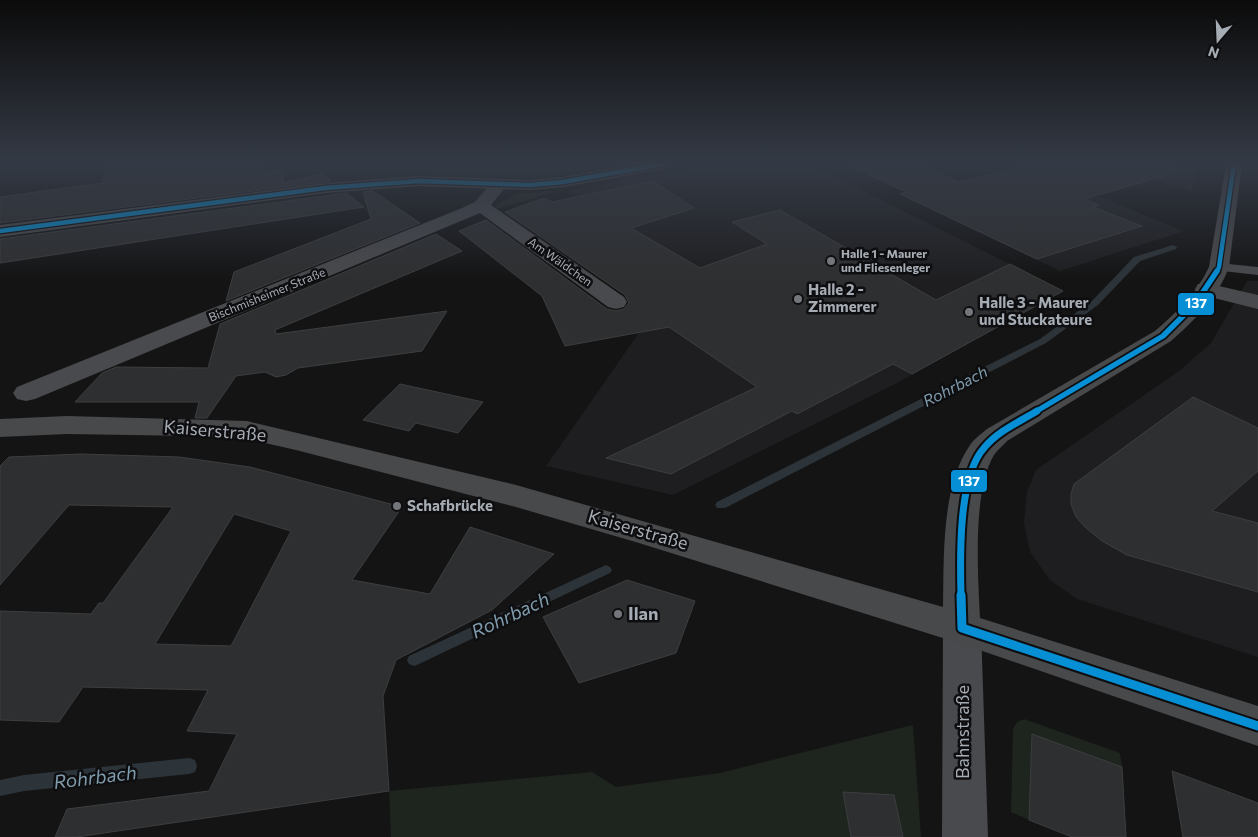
<svg xmlns="http://www.w3.org/2000/svg" width="1258" height="837" font-family="Commissioner,sans-serif">
<style>
.built{fill:#1e1e20}
.green{fill:#1e241e}
.lines{fill:none;stroke-linecap:round;stroke-linejoin:round}
.stream{fill:#2c3439;fill-rule:evenodd}
.building{fill:#2e2f30;stroke:#3c3e40;fill-rule:evenodd}
.service{fill:#494a4d;fill-rule:evenodd}
.minor{fill:#494a4d;fill-rule:evenodd}
.tertiary{fill:#494a4d;fill-rule:evenodd}
.secondary{fill:#48494b;fill-rule:evenodd}
.bus-1-far3-casing{stroke:#0e0e10;stroke-width:7}
.bus-1-far2-casing{stroke:#0e0e10;stroke-width:9}
.bus-1-far1-casing{stroke:#0e0e10;stroke-width:11}
.bus-1-casing{stroke:#0e0e10;stroke-width:13}
.bus-1-far3{stroke:#068fd4;stroke-width:4.5}
.bus-1-far2{stroke:#068fd4;stroke-width:5.5}
.bus-1-far1{stroke:#068fd4;stroke-width:7}
.bus-1{stroke:#068fd4;stroke-width:9}
.poi-dot{fill:#73777c;stroke:#0e0e10;stroke-width:2}
.labels{text-anchor:middle;stroke-width:5;stroke-linejoin:round;paint-order:stroke}
.far-poi-label{font-size:12px;font-weight:bold;fill:#a6acb4;stroke:#0e0e10;text-anchor:start}
.far-street-label{font-size:12px;fill:#a6acb4;stroke:#0e0e10}
.poi-label{font-size:15px;font-weight:bold;fill:#a6acb4;stroke:#0e0e10;text-anchor:start}
.water-label{font-size:16px;font-style:italic;fill:#7f9cad;stroke:#0e0e10}
.near-street-label{font-size:18px;fill:#a6acb4;stroke:#0e0e10}
.near-poi-label{font-size:18px;font-weight:bold;fill:#a6acb4;stroke:#0e0e10;text-anchor:start}
.near-water-label{font-size:19px;font-style:italic;fill:#7f9cad;stroke:#0e0e10}
.line-badge{stroke:#0e0e10;stroke-width:2}
.badge-label{font-size:14px;text-anchor:middle;font-weight:bold;fill:#fff}
</style>
<rect width="100%" height="100%" fill="#141414"/>
<path class="built" d="M705 164H810L1063 291 899 382 673 495 546 466 680 274 698 267 567 191Z
M1112 164H1196L1192 192Z
M1069 184 1184 231 1060 271 926 207 973 194Z
M1247 281H1258V657L1077 599 1050 580 1030 552 1024 523 1027 492 1036 470 1179 371 1211 343Z"/>
<path class="green" d="M0 164H66L0 173Z
M255 164H368L256 169Z
M411 164H613L540 176 498 177 436 175 420 165Z
M551 191 554 192 497 209 494 207 516 194Z
M1024 719 1120 753 1122 767 1029 820 1011 812 1013 729 1017 722Z
M913 725 921 837H391L389 791 592 772 616 787 720 773Z"/>
<g class="lines">
<path class="stream" d="M1173 245 1177 247 1176 249 1140 261 1098 305 1046 343 725 508H717L715 505 717 502 1040 339 1092 301 1134 257Z
M606 565 610 567 612 570 610 573 419 664 414 666 409 664 407 660 409 656Z
M189 758 195 760 197 766 195 772 189 774 24 791 0 796V780L24 775Z"/>
</g>
<path class="building" d="M106 164H261L262 173 284 170 283 183 323 174 331 181 0 223V197L102 183Z
M846 164H918L959 182 1014 169 1015 164H1177L1178 172 1084 199 1099 205 1093 207 1142 226 1037 259 900 194 906 192Z
M653 181 694 208 631 228 700 268 767 244 732 222 780 210 936 300 1010 264 1063 291 912 374 893 364 797 414 792 411 671 474 606 458 757 387 669 327 565 346 542 296 459 231 486 220 607 309 616 311 624 309 629 303 625 295 505 212 544 198 552 202Z
M373 191 420 223 226 301 234 272 371 219 363 192Z
M347 193 364 207 0 263V239Z
M436 234 462 251 275 330 276 334 447 311 422 351 298 368 286 375 276 377 265 372 236 376 207 418H195L199 402H75L102 373 116 367 208 368 220 324Z
M400 384 483 402 458 433 416 423 409 431 363 420Z
M1193 397 1258 428V471L1212 511 1258 523V592L1127 555 1102 541 1085 527 1076 517 1071 504V494L1074 484Z
M81 454 179 457 250 467 402 507 352 580 430 594 470 527 554 554 492 610 396 660 383 696 389 791 77 837H55L67 809 209 791 237 734 187 731 208 690 83 687 59 722 0 720V611L91 614 99 603H103L173 507 69 505 0 585V466L9 457ZM234 514 291 531 231 646 155 644Z
M627 580 695 601 676 653 579 683 543 617Z
M1032 734 1122 767 1126 837H1072L1029 820Z
M1172 771 1258 803V837H1183Z
M843 792 894 795 903 837H851Z"/>
<g class="lines">
<path class="service" d="M1219 263 1258 267V275L1214 270 1212 267Z"/>
<path class="minor" d="M500 179 506 180 508 184 491 205 624 297 627 302 624 307 616 309 608 307 480 213 35 399 26 401 17 399 13 393 17 387 462 208 475 202 494 180Z
M1206 283 1258 295V309L1198 294 1195 289 1198 284Z
M962 612 975 617 981 628 988 837H942L943 628 949 617Z"/>
<path class="tertiary" d="M636 164H671L669 167 663 169 563 187 530 190 419 186 325 193 0 237V225L325 183 419 176 530 180 563 177Z"/>
<path class="secondary" d="M1226 164H1242L1229 267C1218 297 1195 320 1171 341L1007 441C1003 446 997 450 994 455 972 492 978 575 980 618L1258 706V746L962 644 639 543 516 507 296 450 247 439 193 436 67 434 0 437V419L67 416 247 421 516 485 943 607C944 557 941 487 970 445 975 438 981 434 987 429L1155 331C1176 313 1197 293 1209 267Z"/>
<g class="bus-1-far3-casing">
<path id="bus-1-far3" d="M0 231 325 188 419 181 530 185 563 182 663 164
M1217 272 1219 267 1234 164"/>
</g>
<g class="bus-1-far2-casing">
<path id="bus-1-far2" d="M1035 412 1163 336 1195 304 1217 271"/>
</g>
<g class="bus-1-far1-casing">
<path id="bus-1-far1" d="M961 596C960 558 958 477 984 448 998 431 1019 422 1037 411"/>
</g>
<g class="bus-1-casing">
<path id="bus-1" d="M961 595 962 628
M962 628 1258 726"/>
</g>
<use href="#bus-1-far3" class="bus-1-far3"/>
<use href="#bus-1-far2" class="bus-1-far2"/>
<use href="#bus-1-far1" class="bus-1-far1"/>
<use href="#bus-1" class="bus-1"/>
</g>
<linearGradient id="sky" x2="0" y2="1"><stop stop-color="#0b0b0b"/><stop offset="0.58" stop-color="#343a45"/><stop offset="1" stop-color="#343a45" stop-opacity="0"/></linearGradient>
<rect width="1258" height="281" fill="url(#sky)"/>
<g class="poi-dot">
<circle cx="831" cy="261" r="5"/>
<circle cx="798" cy="299" r="5"/>
<circle cx="969" cy="312" r="5"/>
<circle cx="397" cy="506" r="5"/>
<circle cx="618" cy="614" r="5"/>
</g>
<g class="labels">
<g class="far-poi-label">
<text x="841" y="258">Halle 1 - Maurer<tspan x="841" dy="14">und Fliesenleger</tspan></text>
</g>
<g class="far-street-label">
<text transform="translate(560 262) rotate(35)" y="4">Am Wäldchen</text>
<text transform="translate(267 295) rotate(-22)" y="4">Bischmisheimer Straße</text>
</g>
<g class="poi-label">
<text x="808" y="295">Halle 2 -<tspan x="808" dy="17">Zimmerer</tspan></text>
<text x="979" y="308">Halle 3 - Maurer<tspan x="979" dy="17">und Stuckateure</tspan></text>
<text x="407" y="511">Schafbrücke</text>
</g>
<g class="water-label">
<text transform="translate(955 386) rotate(-27)" y="6">Rohrbach</text>
</g>
<g class="near-street-label">
<text transform="translate(215 431) rotate(5)" y="6">Kaiserstraße</text>
<text transform="translate(638 530) rotate(16)" y="6">Kaiserstraße</text>
<text transform="translate(963 732) rotate(-90)" y="6">Bahnstraße</text>
</g>
<g class="near-poi-label">
<text x="628" y="620">Ilan</text>
</g>
<g class="near-water-label">
<text transform="translate(510 615) rotate(-25)" y="7">Rohrbach</text>
<text transform="translate(95 777) rotate(-7)" y="7">Rohrbach</text>
</g>
</g>
<g class="line-badge">
<rect x="1177" y="292" width="38" height="24" rx="5" fill="#068fd4"/>
<rect x="950" y="469" width="38" height="24" rx="5" fill="#068fd4"/>
</g>
<g class="badge-label">
<text x="1196" y="308">137</text>
<text x="969" y="486">137</text>
</g>
<g transform="translate(1218 40) rotate(199)" stroke="#0e0e10" stroke-width="4" paint-order="stroke">
<path d="M0-4L9 19L0 12L-9 19Z" fill="#a6acb4"/>
<text y="-8" font-size="14" font-weight="bold" text-anchor="middle" fill="#a6acb4">N</text>
</g>
</svg>
